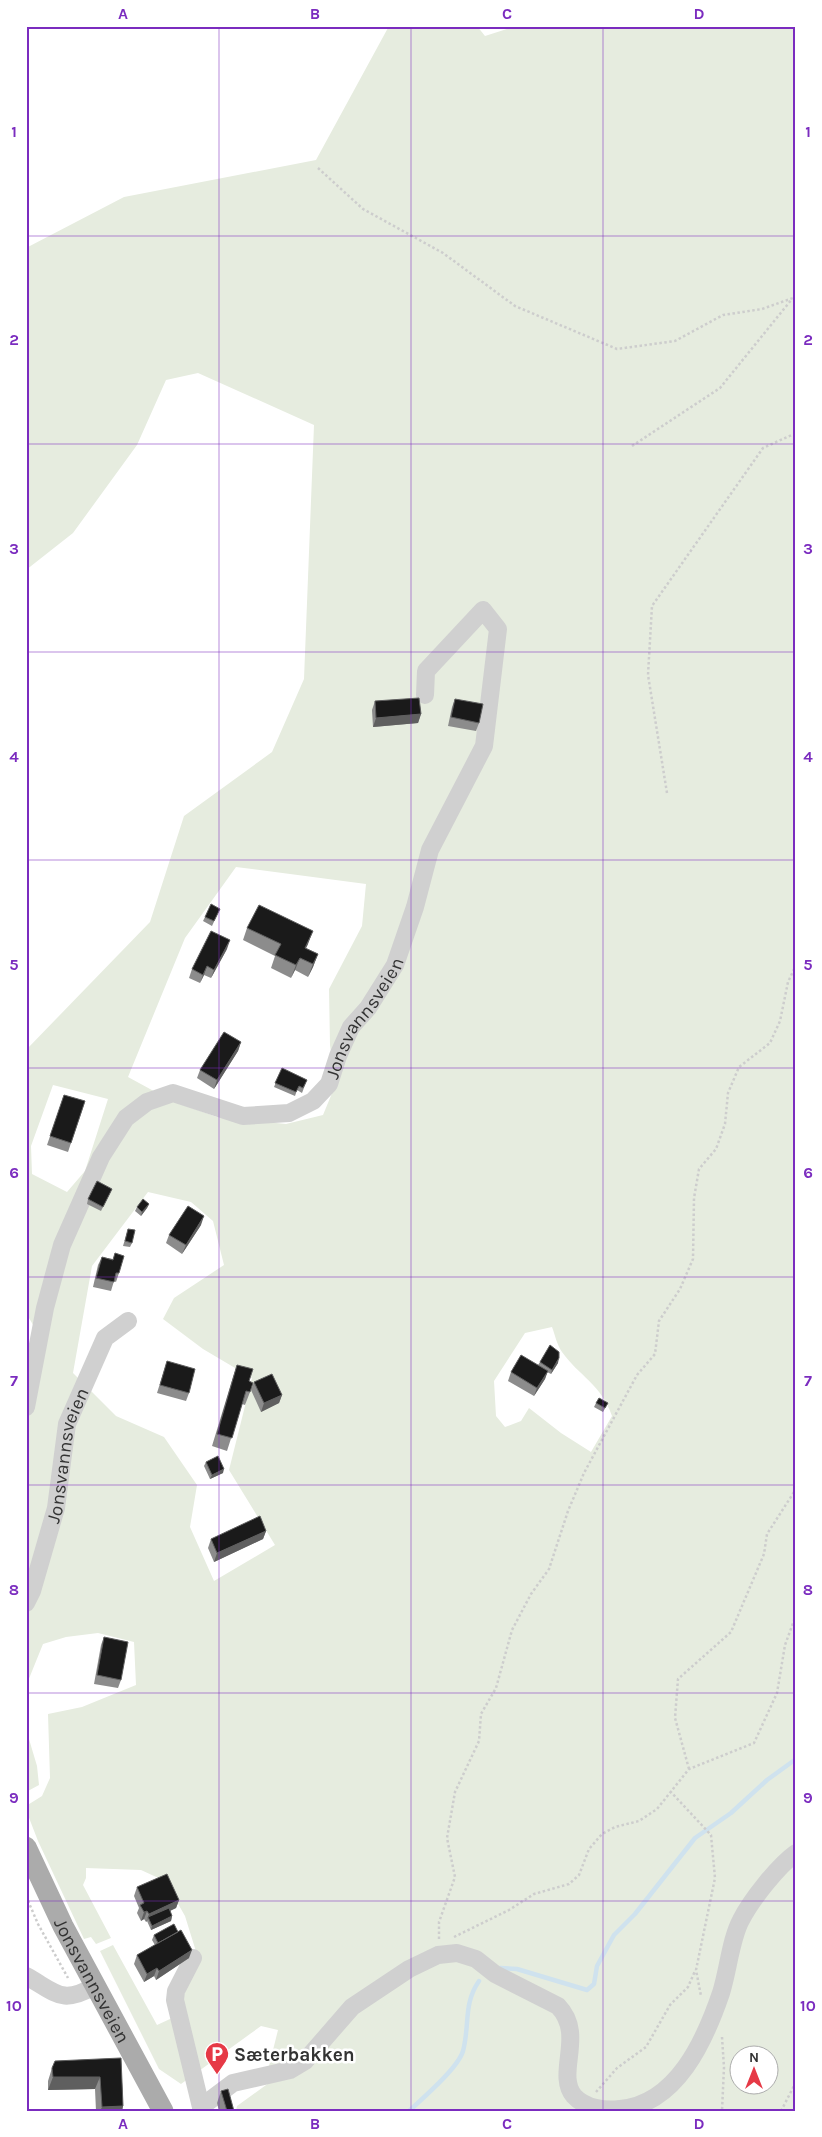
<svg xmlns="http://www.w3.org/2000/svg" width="822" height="2137" font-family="Karla,sans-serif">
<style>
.green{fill:#e6ecdf;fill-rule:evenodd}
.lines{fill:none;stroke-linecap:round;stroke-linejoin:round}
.stream{stroke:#cfe2ee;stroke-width:4.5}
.path{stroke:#cdcdcd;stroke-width:2.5;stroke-dasharray:2.5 2.5;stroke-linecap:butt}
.minor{stroke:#d0d0d0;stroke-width:18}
.major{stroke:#ababab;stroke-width:21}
.wall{fill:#8c8c8c}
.shaded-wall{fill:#5f5f5f}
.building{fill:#1a1a1a;stroke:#5f5f5f}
.grid{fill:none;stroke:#7b2cbf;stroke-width:1;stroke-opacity:0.55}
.labels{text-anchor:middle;stroke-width:5;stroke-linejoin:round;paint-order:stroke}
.street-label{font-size:19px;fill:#333;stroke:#fff}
.poi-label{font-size:19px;font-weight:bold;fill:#333;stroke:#fff;text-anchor:start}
.neatline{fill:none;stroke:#7b2cbf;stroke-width:2}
.grid-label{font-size:16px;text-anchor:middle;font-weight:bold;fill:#7b2cbf}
</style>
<rect width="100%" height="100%" fill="#fff"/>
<path class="green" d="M389 26H477L485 36 516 26H796V2111H236L237 2106 273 2080 269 2066 278 2030 261 2026 181 2084 159 2069 100 1951 113 1945 157 2025 183 2013 182 2000 198 1958 185 1916 165 1881 141 1870 86 1868V1878L83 1885 111 1938 96 1944 91 1937 84 1939 38 1841 26 1810V1806L42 1796 50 1778 48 1714 82 1707 136 1685 134 1642 98 1633 66 1637 43 1644 26 1686V1422L45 1345 26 1313V1050L150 922 184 816 272 752 304 679 314 425 198 373 166 380 137 445 73 533 26 570V248L124 197 316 160ZM236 867 366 884 362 926 329 989 330 1045 335 1086 323 1115 286 1124 217 1117 172 1101 128 1077 185 938ZM53 1085 108 1099 85 1171 67 1192 32 1174 31 1146ZM148 1192 191 1202 213 1221 224 1265 174 1298 163 1319 203 1349 252 1378 229 1470 275 1545 214 1581 190 1527 197 1485 164 1437 116 1416 73 1373 92 1266ZM552 1327C555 1335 557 1345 562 1352 579 1376 601 1384 612 1416L591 1452 561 1433 529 1408 521 1421 505 1427 496 1416 494 1381 525 1333ZM740 2054H770V2084H740Z
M26 1729 37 1766 39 1785 26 1792Z"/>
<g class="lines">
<path class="stream" d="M500 1968 517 1969 587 1990 594 1984 597 1966 614 1935 635 1914 695 1838 731 1813 767 1780 796 1759
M409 2111C423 2098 458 2068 463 2051 470 2025 463 2004 479 1981"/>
<path class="path" d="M318 168 363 209 443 253 515 306 617 349 675 341 723 315 762 309 793 298 796 294
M632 446 720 388 792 299
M667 793 648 675 652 606 763 448 796 433
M689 1769 675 1718 678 1679 731 1632 764 1554 767 1534 796 1489
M670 1791 711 1835 715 1878 696 1970 701 1996
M26 1896 38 1924 68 1978
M454 1937 509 1910 534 1894 569 1884 579 1875 589 1849 602 1834 615 1827 639 1821 657 1809 689 1769 754 1743 777 1693 785 1645 796 1615
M439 1939V1922L455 1877 447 1838 455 1792 479 1741 481 1714 496 1688 512 1630 531 1594 549 1569 568 1511 584 1473 637 1375 655 1354 659 1321 680 1289 693 1259 694 1198 699 1169 716 1149 725 1124 728 1093 739 1067 770 1043 780 1021 788 982 796 965
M722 2037 724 2067 722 2111
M596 2092 617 2068 646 2047 670 2005 688 1987 695 1971
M781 2111 796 2082"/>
<g class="minor">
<path id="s1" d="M26 1407 45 1308 62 1245 101 1157 126 1118 147 1102 173 1093 243 1116 289 1113 313 1101 329 1084 338 1056 351 1027 368 1008 395 965 415 907 430 850 484 746 498 629 483 610 426 671 425 695"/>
<path id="s2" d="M26 1603 32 1591 56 1508 67 1424 105 1338 128 1321"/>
<path d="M193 1958 176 1991 175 2000 201 2107"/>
<path d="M26 1976C57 1993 61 2005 95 1986"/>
<path d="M202 2111 201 2107 233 2083 290 2070 305 2061 352 2007 409 1969 438 1955 457 1953 476 1959 495 1974 558 2006C586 2035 555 2073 574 2096 585 2108 604 2111 620 2109 677 2104 705 2040 721 1993 728 1971 731 1938 741 1920 751 1900 778 1866 796 1853"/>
</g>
<path class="major" id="s3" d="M26 1847 63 1926 163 2111"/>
</g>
<path class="wall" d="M455 699 479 723 476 731 448 726 452 707Z
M375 701 421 714 418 723 373 727 372 710Z
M218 913 212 926 203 921 205 917Z
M247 928 308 944 306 948 318 954 313 967 308 977 295 970 291 978 271 968 275 956 243 940Z
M227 949 211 978 204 975 200 983 189 978 192 969Z
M241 1042 238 1051 214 1089 197 1078 200 1070Z
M282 1068 307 1080 302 1093 297 1090 295 1096 274 1087Z
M64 1095 85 1101 68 1152 47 1145Z
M112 1189 101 1211 87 1204 88 1199Z
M149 1204 147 1208 141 1216 135 1211 137 1207Z
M201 1225 182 1254 166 1243 169 1235Z
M128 1229 132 1243 130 1247 123 1246Z
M115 1253 119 1273 116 1282 114 1281 111 1291 93 1287 98 1265 102 1257 113 1259Z
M167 1361 189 1393 186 1401 157 1393Z
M540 1362 558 1363 551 1374 547 1372 545 1379 534 1396 508 1381 511 1372 538 1365Z
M237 1365 249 1381 250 1392 245 1405 242 1404 227 1451 212 1446 233 1377Z
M254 1382 282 1395 279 1403 261 1412 251 1390Z
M596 1403H608L603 1412 594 1407Z
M206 1462 223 1473 210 1479 204 1466Z
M266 1531 263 1539 214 1562 208 1548 211 1539Z
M104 1637 121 1680 118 1688 94 1684 101 1645Z
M137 1887 179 1900 176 1908 170 1911 172 1916 171 1921 151 1930 147 1921 146 1922 144 1919 141 1921 137 1913 139 1908 134 1896Z
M154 1935 189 1958 156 1980 154 1976 144 1982 134 1964 137 1955 155 1945 152 1940Z
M121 2058 123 2106 122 2111H96L95 2089 48 2090V2081L52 2068Z
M221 2091 234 2111H219L217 2103Z"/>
<path class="shaded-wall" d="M421 714 418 723 373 727 376 718Z
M313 931 308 944 300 960 305 948Z
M230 940 227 949 211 978 214 970Z
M318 954 313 967 308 977 313 964Z
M300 958 295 970 291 978 296 965Z
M207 966 204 975 200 983 203 975Z
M241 1042 238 1051 214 1089 217 1080Z
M149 1204 147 1208 141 1216 142 1212Z
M204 1216 201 1225 182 1254 186 1245Z
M559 1358 558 1363 551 1374 552 1370Z
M548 1371 545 1379 534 1396 537 1388Z
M282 1395 279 1403 261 1412 264 1403Z
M224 1469 223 1473 210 1479 212 1475Z
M266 1531 263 1539 214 1562 217 1553Z
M179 1900 176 1908 150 1920 148 1917 147 1921 146 1922 149 1914Z
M147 1911 144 1919 141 1921 144 1912Z
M172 1916 171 1921 151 1930 152 1926Z
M192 1950 189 1958 156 1980 159 1971Z
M157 1968 154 1976 144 1982 147 1974Z
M53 2077H100L95 2089 48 2090Z
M123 2106 122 2111H100L102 2107Z"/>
<path class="building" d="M419 698 421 714 376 718 375 701Z
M455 699 483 704 479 723 451 717Z
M211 904 220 909 214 921 205 917Z
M259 905 313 931 305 948 318 954 313 964 300 958 296 965 275 955 281 944 247 928Z
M211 931 230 940 214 970 207 966 203 975 192 969Z
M224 1032 241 1042 217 1080 200 1070Z
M282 1068 307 1080 303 1088 299 1086 296 1092 275 1083Z
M64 1095 85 1101 71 1143 50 1136Z
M97 1181 112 1189 103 1207 88 1199Z
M143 1199 149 1204 142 1212 137 1207Z
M188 1206 204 1216 186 1245 169 1235Z
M128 1229 135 1230 132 1243 125 1241Z
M115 1253 124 1256 119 1273H116L114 1282 96 1278 102 1257 113 1260Z
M550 1345 559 1352V1358L552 1370 540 1362Z
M521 1355 548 1371 537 1388 511 1372Z
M167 1361 195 1369 189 1393 160 1385Z
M237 1365 253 1369 249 1381 253 1383 250 1392 246 1391 232 1438 217 1434Z
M272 1374 282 1395 264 1403 254 1382Z
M599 1398 608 1403 605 1408 596 1403Z
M218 1456 224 1469 212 1475 206 1462Z
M260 1516 266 1531 217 1553 211 1539Z
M104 1637 128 1642 121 1680 97 1675Z
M167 1874 179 1900 149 1914 147 1911 144 1912 140 1905 144 1903 137 1887Z
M169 1908 172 1916 152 1926 148 1917Z
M174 1924 178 1932 158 1943 154 1935Z
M181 1930 192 1950 159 1971 157 1968 147 1974 137 1955Z
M121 2058 123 2106 102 2107 100 2077H53L52 2068 55 2061Z
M228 2089 234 2111H227L221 2091Z"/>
<path class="grid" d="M219 26V2111M411 26V2111M603 26V2111M26 236H796M26 444H796M26 652H796M26 860H796M26 1068H796M26 1277H796M26 1485H796M26 1693H796M26 1901H796"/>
<defs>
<g id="parking-pin" transform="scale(1.25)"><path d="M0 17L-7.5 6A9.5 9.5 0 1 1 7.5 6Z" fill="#e63946" stroke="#fff"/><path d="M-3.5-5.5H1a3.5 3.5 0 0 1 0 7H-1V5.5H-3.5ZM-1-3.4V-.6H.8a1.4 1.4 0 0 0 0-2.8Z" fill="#fff"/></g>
</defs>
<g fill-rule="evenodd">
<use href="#parking-pin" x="217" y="2054"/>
</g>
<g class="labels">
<g class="street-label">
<text dy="7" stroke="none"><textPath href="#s1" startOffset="608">Jonsvannsveien</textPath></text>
<text dy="7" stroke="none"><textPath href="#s2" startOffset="154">Jonsvannsveien</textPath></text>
<text dy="7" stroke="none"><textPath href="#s3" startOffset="149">Jonsvannsveien</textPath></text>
</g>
<g class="poi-label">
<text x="234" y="2061">Sæterbakken</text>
</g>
</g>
<rect width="822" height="2137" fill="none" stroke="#ffffff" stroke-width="55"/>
<g transform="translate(754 2070)"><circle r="24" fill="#ffffff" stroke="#adadad"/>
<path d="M0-4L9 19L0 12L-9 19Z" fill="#e63946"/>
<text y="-8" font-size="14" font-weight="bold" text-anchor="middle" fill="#333333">N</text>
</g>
<rect x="28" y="28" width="766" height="2082" class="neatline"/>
<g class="grid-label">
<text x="123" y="19">A</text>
<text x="315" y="19">B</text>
<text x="507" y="19">C</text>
<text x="699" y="19">D</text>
<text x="14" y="137">1</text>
<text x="808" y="137">1</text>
<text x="14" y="345">2</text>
<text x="808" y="345">2</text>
<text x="14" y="554">3</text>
<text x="808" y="554">3</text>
<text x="14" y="762">4</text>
<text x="808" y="762">4</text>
<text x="14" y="970">5</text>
<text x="808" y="970">5</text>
<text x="14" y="1178">6</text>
<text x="808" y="1178">6</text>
<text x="14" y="1386">7</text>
<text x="808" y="1386">7</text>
<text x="14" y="1595">8</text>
<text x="808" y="1595">8</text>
<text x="14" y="1803">9</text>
<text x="808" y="1803">9</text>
<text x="14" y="2011">10</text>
<text x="808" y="2011">10</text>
<text x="123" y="2129">A</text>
<text x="315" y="2129">B</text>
<text x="507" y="2129">C</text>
<text x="699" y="2129">D</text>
</g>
</svg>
